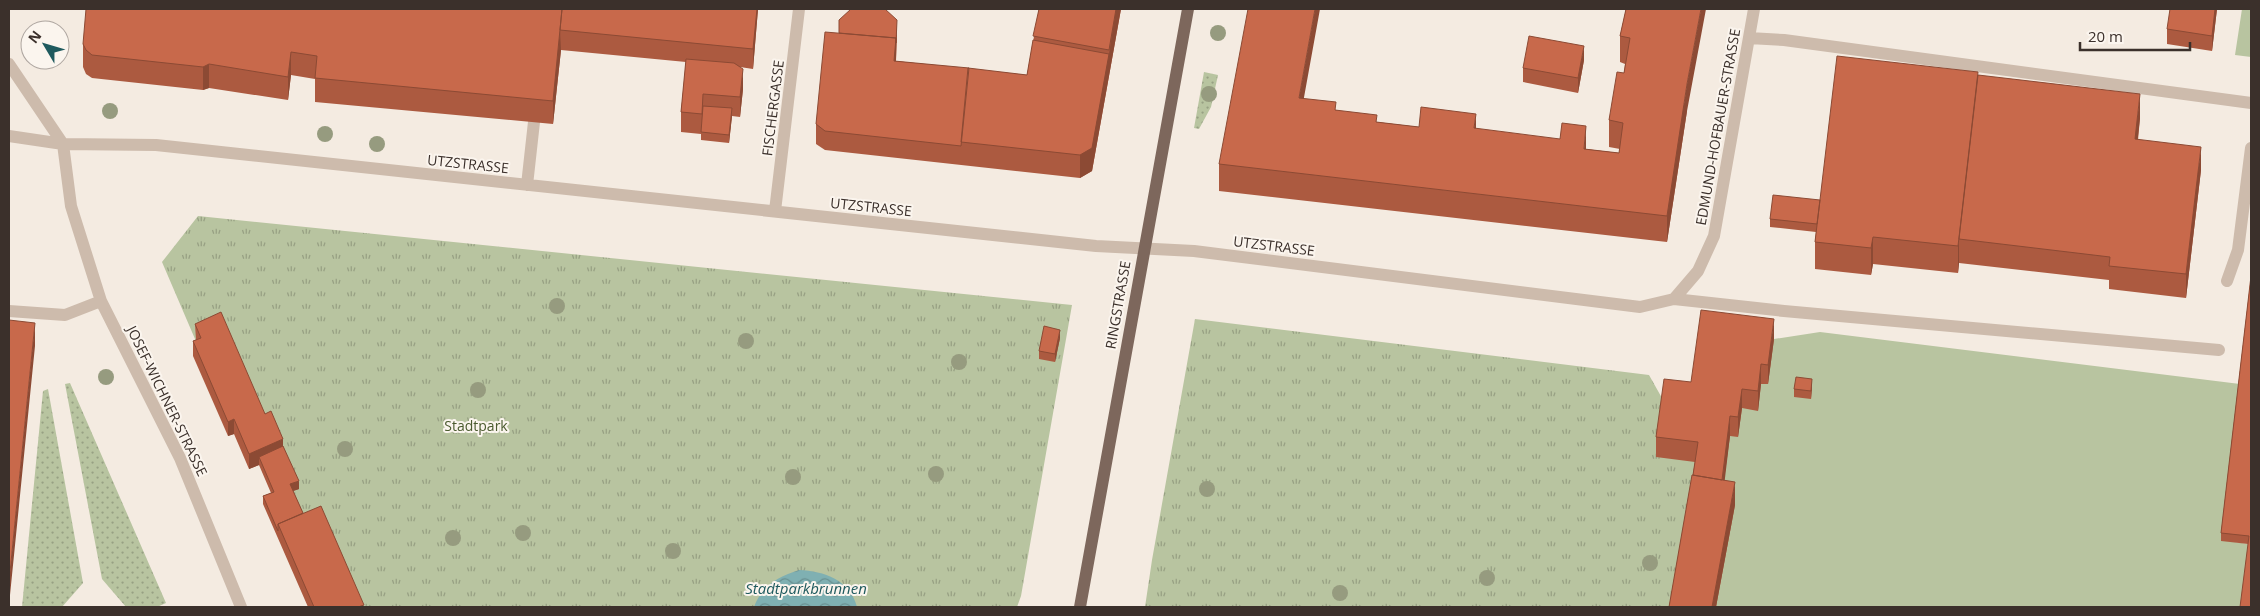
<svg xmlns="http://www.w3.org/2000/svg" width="2260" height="616" font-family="'Open Sans',sans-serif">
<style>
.grass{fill:url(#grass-dots)}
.park{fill:url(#park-tufts)}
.garden{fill:#b8c4a0}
.water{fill:url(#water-waves)}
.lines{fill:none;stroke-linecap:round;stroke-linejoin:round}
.minor{stroke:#cdbbac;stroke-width:12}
.major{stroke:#7d675c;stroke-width:12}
.tree{fill:#969b7f}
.wall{fill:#ac5a40}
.shaded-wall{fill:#8c4a34}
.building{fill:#c8694b;stroke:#8c4a34}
.labels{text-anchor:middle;stroke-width:4;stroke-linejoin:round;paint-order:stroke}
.street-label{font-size:14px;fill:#3b302b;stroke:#fbf5ee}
.park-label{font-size:14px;fill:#4a5a2e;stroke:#fbf5ee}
.water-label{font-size:15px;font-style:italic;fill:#1f5a5e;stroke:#fbf5ee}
</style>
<defs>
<pattern id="grass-dots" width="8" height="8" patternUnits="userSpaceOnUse" patternTransform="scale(1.25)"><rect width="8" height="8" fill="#b8c4a0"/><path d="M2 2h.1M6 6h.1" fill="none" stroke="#97a083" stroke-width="1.8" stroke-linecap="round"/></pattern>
<pattern id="park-tufts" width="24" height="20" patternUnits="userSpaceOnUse" patternTransform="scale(1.25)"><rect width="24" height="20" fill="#b8c4a0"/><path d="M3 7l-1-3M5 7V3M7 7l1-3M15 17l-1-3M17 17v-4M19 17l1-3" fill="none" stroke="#97a083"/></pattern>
<pattern id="water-waves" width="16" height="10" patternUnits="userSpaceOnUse" patternTransform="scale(1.25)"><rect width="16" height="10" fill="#7fb0b2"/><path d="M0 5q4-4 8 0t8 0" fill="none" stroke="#699091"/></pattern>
</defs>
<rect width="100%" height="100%" fill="#f4ebe1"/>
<path class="grass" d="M1204 72 1218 75 1211 107 1199 129 1194 128Z
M70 383 166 603 157 607H126L102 579 65 384Z
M48 389 83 583 62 607H22L43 391Z"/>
<path class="park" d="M198 216 1072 305 1021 596 1017 607H359L305 527 195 339 162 262Z
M1195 319 1649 375 1698 462 1673 607H1145L1152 560Z"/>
<path class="garden" d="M2242 9H2251V57L2235 55Z
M1820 332 2240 384 2221 540 2249 544 2241 607H1673L1697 462 1657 457 1774 339Z"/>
<path class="water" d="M799 570C824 571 850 580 857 607H754C762 585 778 577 799 570Z"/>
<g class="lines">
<path class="minor" d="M1749 38 1784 40 2251 103
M9 64 63 144 71 206 101 301 180 458 241 607
M9 136 63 144 156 145 1096 246 1194 251 1640 307 1674 299 1784 311 2219 350
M527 185 534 122
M775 211 799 9
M2227 281 2238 250 2251 148
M1674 299 1698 271 1714 236 1754 9
M9 311 65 315 101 301"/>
<path class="major" d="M1080 607 1188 9"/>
</g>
<g class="tree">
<circle cx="1218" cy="33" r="8"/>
<circle cx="1209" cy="94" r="8"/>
<circle cx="110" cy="111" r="8"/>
<circle cx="325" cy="134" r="8"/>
<circle cx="377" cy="144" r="8"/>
<circle cx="557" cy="306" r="8"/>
<circle cx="746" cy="341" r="8"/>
<circle cx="959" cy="362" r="8"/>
<circle cx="106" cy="377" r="8"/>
<circle cx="478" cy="390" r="8"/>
<circle cx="345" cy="449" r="8"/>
<circle cx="936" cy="474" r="8"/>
<circle cx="793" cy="477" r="8"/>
<circle cx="1207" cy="489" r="8"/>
<circle cx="523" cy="533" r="8"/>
<circle cx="453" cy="538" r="8"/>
<circle cx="673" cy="551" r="8"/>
<circle cx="1650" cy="563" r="8"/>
<circle cx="1487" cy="578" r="8"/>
<circle cx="1340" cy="593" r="8"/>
</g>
<path class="wall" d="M109 9H758L753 69 740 67 743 89 740 117 732 116 729 143 701 140V134L681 132V112L686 62 561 50 553 124 315 102V79L291 75 288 100 209 88 203 90 92 78 86 74 83 67V44Z
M1039 9H1121L1092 171 1080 178 825 150 816 144V124L839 33 897 35 896 61 1027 75Z
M1626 9 1687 111 1667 242 1219 191V164L1304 99 1336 110 1377 122 1419 127 1476 129 1586 149 1619 153 1620 149 1609 147V120L1624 73 1625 64 1620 62V36Z
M2217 9 2212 51 2167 44V29Z
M1584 60 1578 93 1523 82V68Z
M1978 75 2140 118 2138 140 2201 170 2186 298 2109 289V280L1959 263 1958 273 1873 264 1871 275 1815 269V242L1816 232 1770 227V219L1820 200Z
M2251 276V607L2248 544 2221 541V533Z
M195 324 265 414 283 446 299 489 293 491 303 513 364 607H308L263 504V496L271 493 259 465 249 469 234 434 228 436 193 356V341L196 340Z
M1060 338 1055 362 1039 359V351Z
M1774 339 1768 384H1761L1758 411 1742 408 1738 437 1730 436 1724 480 1735 505 1716 607H1669L1695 462 1656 457V437L1691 382Z
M1812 387 1811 399 1794 397V389Z"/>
<path class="shaded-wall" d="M757 9H758L753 69V49Z
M1116 9H1121L1092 171 1080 178V155L1109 54Z
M1315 9H1320L1299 125V98Z
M1701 9H1706L1687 111 1667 242V216L1687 84Z
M2215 9H2217L2212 51V36Z
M897 20 896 58 894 81V61Z
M560 31 561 50 553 124V101Z
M1584 46V60L1578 93V78Z
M291 52V75L288 100V77Z
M209 64V88L203 90V67Z
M743 69V89L740 117V97Z
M2140 94V118L2135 163V139Z
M732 108V116L729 143V135Z
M1476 114V141L1474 128Z
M1586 126V153L1584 149Z
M2201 147V170L2186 298V274Z
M1873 237V264L1871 275V248Z
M1959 239V263L1958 273V246Z
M1774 319V339L1768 384V365Z
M35 323V346L9 605V582Z
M1060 330V338L1055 362V354Z
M1761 364V384L1758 411V391Z
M1812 379V387L1811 399V391Z
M1742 389V408L1738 437V417Z
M1730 416V436L1722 503V483Z
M234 419V434L228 436V422Z
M283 439V454L259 457V465L249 469V454Z
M299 481V489L290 492V484Z
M1735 482V505L1716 607H1712Z"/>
<path class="building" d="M86 9H562L553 101 315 78 317 56 291 52 288 77 209 64 203 67 92 55 86 50 83 44Z
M562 9H757L753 49 560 30Z
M851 9H885L897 20 896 43V38L839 33V20Z
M1039 9H1116L1109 50 1033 36Z
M1248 9H1315L1299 98 1336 102 1335 110 1377 115 1376 122 1419 127 1421 107 1476 114 1474 128 1560 139 1562 123 1586 126 1584 149 1619 153 1623 123 1609 120 1617 72 1624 73 1630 38 1620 36 1626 9H1701L1687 84 1667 216 1219 164Z
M2170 9H2215L2212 36 2167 29Z
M825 32 896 38 894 61 969 68 961 146 825 131 816 124Z
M1529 36 1584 46 1578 78 1523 68Z
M1033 40 1109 54 1092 148 1080 155 961 142 968 68 1027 75Z
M1837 56 1978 72 1958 246 1873 237 1871 248 1815 242Z
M686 59 734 63 743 69 740 97 703 94 702 114 681 112Z
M1978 75 2140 94 2135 139 2201 147 2186 274 2109 266 2110 257 1959 239Z
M703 106 732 108 729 135 701 132Z
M1773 195 1820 200 1817 224 1770 219Z
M2251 276V607H2240L2249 536 2221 533Z
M1701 310 1774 319 1768 365 1761 364 1758 391 1742 389 1738 417 1730 416 1722 480 1693 475 1698 442 1656 437 1664 379 1691 382Z
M221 312 265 414 271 411 283 439 249 454 234 419 228 422 193 341 201 338 195 324Z
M9 320 35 323 9 582Z
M1044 326 1060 330 1055 354 1039 351Z
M1796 377 1812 379 1811 391 1794 389Z
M283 446 299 481 290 484 303 513 278 524V531L263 496 274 492 259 457Z
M1692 475 1735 482 1712 607H1669Z
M321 506 364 605 358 607H314L278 524Z"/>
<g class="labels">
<g class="street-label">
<text transform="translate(773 108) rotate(-83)" y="5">FISCHERGASSE</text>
<text transform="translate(1718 127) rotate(-80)" y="5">EDMUND-HOFBAUER-STRASSE</text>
<text transform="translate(468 164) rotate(6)" y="5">UTZSTRASSE</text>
<text transform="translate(871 207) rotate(6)" y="5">UTZSTRASSE</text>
<text transform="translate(1274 246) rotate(7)" y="5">UTZSTRASSE</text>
<text transform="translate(1118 305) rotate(-80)" y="5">RINGSTRASSE</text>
<text transform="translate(167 401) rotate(64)" y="5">JOSEF-WICHNER-STRASSE</text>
</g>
<g class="park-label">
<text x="476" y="431">Stadtpark</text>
</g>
<g class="water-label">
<text x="806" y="594">Stadtparkbrunnen</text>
</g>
</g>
<rect width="2260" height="616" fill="none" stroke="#3b302b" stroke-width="20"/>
<g transform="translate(45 45) rotate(308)"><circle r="24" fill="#fbf5ee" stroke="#aea6a0"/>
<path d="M0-4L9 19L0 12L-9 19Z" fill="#1f5a5e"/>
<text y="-8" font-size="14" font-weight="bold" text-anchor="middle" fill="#3b302b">N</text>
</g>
<path d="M2080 42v8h110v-8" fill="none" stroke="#3b302b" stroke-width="2.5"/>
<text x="2088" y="42" font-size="15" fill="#3b302b" stroke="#fbf5ee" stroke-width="4" paint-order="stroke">20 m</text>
</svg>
